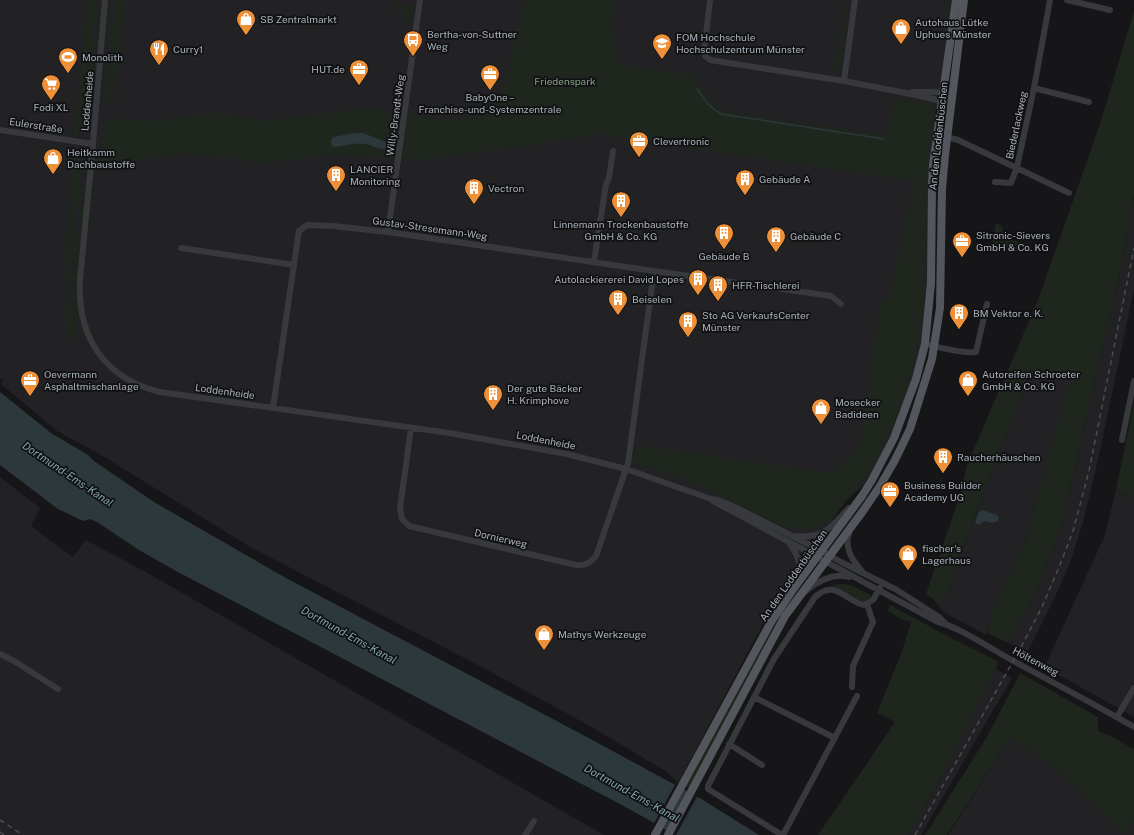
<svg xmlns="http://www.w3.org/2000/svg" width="1134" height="835" font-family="'Public Sans',sans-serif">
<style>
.built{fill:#222225}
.green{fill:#1e261e}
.water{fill:#2c383c}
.pier{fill:#161618}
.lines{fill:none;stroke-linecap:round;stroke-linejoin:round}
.stream{stroke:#2c383c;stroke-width:1.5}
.minor{stroke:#37393d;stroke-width:6}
.major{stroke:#53565c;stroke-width:8}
.rail{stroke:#4a4d52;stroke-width:1.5;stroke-dasharray:5 4;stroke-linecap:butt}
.labels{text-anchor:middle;stroke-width:3.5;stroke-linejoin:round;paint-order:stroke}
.poi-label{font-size:10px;fill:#a8b0b8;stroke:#111113;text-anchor:start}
.park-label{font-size:10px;fill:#84a280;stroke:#111113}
.street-label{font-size:10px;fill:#a8b0b8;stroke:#111113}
.water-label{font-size:11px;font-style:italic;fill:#80a4b2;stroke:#111113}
</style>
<rect width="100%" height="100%" fill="#161618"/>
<path class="built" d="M0 0H953L939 104 928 301 922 344 913 378 897 424 869 480 845 502 767 617 678 783 667 772 588 725 480 666 252 548 101 455 57 431 1 384 3 381 0 378Z
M1134 197V289L1098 460 1084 519 1070 563 1055 597 1028 651 1008 643 1038 588 1062 524 1120 272Z
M1033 367 1072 375 1025 541 992 613 993 616 986 635 945 613 930 596 938 601H944L985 489Z
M0 477 40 508 31 526 73 557 86 540 144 571 604 835H0Z
M1116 489 1134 500V717L1046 668 1045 666 1105 535Z
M995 669 1012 678 921 835H908L937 785Z
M1011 737 1054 768 1126 834 1134 820V835H948Z"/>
<path class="green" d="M85 0H96L93 54 84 129C80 135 74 135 66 134L72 131 75 127 82 50H85L86 35 83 34Z
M99 0H100L99 29 91 111 89 124H88L94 68Z
M109 0H111L102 95Z
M115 0H126L112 104 106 103Z
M525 0H615L611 26 620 64 693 75 717 110 887 136 894 98 931 105 933 111 927 159 924 294C919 356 902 422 867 474 862 481 857 487 852 493 837 513 825 532 797 529 780 527 760 514 745 506 709 490 673 474 635 463L634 461 636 448 637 447 644 446 828 473C846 465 852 457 861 440L881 299 889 300 914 181 683 147 602 134 429 160 334 155 266 163 189 153 100 166 104 119 164 121 212 112 265 121 366 108 451 121 498 109Z
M392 3 412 6 410 24 409 22H403L404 12 390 10Z
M844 3 850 5 842 64 839 69 834 73 832 72 836 48H841L842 40 838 39 839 33 843 34 846 12 842 11Z
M1134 11V197L1120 272 1062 524 1038 588 1008 643 987 633 993 616 991 613 1025 541 1071 375 1033 367 985 489 944 601H938L926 594 961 492 967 465 1038 300 1100 124Z
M76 151 82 156 70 291 71 306 78 339 74 342 72 337 68 338C63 292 67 246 71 199H69V197L73 158H75Z
M85 157 87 168 76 293 78 313 84 334 83 338 76 318 73 293Z
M996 224 1001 225 1005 239 1018 241 1017 250 991 247Z
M1134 403V500L1116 489Z
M815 565 777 621 762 653 690 789 685 786 759 650 785 606Z
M838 584 851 585 871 595V597L864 602C850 598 842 586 826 588Z
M890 605 957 641 999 662 937 785 908 835H818L895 722 877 713 901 654 911 622 901 619 888 611Z
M1020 673 1098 717V731L1111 736 1134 749V820L1126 835 1054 768 1011 737 947 835H925L987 737Z"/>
<path class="water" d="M355 133H363L389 143 385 149C376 149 374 146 366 144 355 142 345 146 333 147 330 143 330 141 333 137Z
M0 392 51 433 88 455 94 461 154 502 284 577 585 736 703 800 759 835H674L649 820 618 803 176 571 139 550 97 522 90 519 83 521 58 509 0 465Z
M982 510 997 515 999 518 998 521 993 523 984 521 979 525 975 523 979 512Z"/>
<path class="pier" d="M676 783 685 788 662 830 653 825Z
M689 790 698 795 676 835H670Z"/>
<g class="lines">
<path class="stream" d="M697 89C704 99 710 108 721 114L884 139"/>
<path class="minor" d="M105 0 93 144 80 279C77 336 103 378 160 392L449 433 567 454 626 469 711 499 718 500 737 508 816 548 841 562 897 590 939 617 946 624
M710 0 704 52 705 56 710 60 844 81 906 93 942 101 952 99
M1067 0 1110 10
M844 81 855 0
M1034 88 1089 102
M912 92H936L946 95
M0 130 93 144
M947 137 958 140 1069 193
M1017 167 1034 88 1050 0
M995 182 1011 183 1017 167
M388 232 420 0
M181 248 294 265
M594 262 606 184 609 178 613 151
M925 344C939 347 962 354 976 352L987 304
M273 408 298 237 299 231 307 225 333 226 388 232 654 271 831 296 841 304
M411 428 400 508 402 519 409 526 576 565C585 566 591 563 596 556L628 463 654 271
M1122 440 1134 381
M713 501 938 622C960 628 987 646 1008 658 1050 681 1093 703 1134 727
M849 533C844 548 852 560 862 571
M797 536C827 538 830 527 849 508
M789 543C797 554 804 567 797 580
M806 591C818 581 834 573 849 577
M0 654 14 661 58 689
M852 687 853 666 873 622 867 604
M754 697 835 738
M1117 717 1134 688
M729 744 762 765
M525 835 534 821
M782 835 708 789V786L774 659 815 597C836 578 846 602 864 605L873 600 880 588
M783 835 857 696"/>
<path class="major" d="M655 835 771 622 794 588 862 496 872 480 894 438 916 379 925 344 931 283 932 185 933 165 956 0
M668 835 785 616 863 511 880 486 895 460 910 429 932 359 940 308 942 189 945 155 964 0"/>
<path class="rail" d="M0 820 23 835
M0 832 4 835
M915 835 1021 647 1042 607 1060 565 1073 531 1089 471 1134 248"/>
</g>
<defs>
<g id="shop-pin" transform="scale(1)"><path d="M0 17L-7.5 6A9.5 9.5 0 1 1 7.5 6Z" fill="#ee9037" stroke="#111113"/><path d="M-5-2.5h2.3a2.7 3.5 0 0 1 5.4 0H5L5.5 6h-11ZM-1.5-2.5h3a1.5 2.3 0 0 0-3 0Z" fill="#fff"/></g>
<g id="bus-pin" transform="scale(1)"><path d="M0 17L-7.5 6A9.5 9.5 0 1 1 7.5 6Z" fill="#ee9037" stroke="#111113"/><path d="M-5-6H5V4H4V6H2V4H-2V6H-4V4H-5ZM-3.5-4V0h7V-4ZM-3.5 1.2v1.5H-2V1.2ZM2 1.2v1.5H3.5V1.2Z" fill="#fff"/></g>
<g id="university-pin" transform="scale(1)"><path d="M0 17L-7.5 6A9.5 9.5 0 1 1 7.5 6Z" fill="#ee9037" stroke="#111113"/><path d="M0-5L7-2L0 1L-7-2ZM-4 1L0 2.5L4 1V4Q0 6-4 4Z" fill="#fff"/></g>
<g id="restaurant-pin" transform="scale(1)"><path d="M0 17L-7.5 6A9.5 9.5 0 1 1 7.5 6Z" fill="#ee9037" stroke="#111113"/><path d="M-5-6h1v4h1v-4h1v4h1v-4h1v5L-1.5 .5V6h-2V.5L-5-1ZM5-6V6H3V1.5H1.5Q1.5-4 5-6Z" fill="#fff"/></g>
<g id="stadium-pin" transform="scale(1)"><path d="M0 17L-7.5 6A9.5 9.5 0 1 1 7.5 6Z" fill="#ee9037" stroke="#111113"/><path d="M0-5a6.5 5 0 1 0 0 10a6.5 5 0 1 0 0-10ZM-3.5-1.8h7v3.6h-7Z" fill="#fff"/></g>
<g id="office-pin" transform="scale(1)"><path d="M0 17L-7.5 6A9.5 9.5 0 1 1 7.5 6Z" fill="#ee9037" stroke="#111113"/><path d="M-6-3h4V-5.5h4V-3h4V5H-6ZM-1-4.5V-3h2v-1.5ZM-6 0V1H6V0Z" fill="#fff"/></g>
<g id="supermarket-pin" transform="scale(1)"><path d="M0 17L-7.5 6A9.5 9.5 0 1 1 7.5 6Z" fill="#ee9037" stroke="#111113"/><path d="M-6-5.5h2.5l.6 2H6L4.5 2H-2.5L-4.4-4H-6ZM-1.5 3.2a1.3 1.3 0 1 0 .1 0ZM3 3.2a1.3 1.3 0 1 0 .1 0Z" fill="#fff"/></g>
<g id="building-pin" transform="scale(1)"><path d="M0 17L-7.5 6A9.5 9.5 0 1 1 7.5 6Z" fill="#ee9037" stroke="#111113"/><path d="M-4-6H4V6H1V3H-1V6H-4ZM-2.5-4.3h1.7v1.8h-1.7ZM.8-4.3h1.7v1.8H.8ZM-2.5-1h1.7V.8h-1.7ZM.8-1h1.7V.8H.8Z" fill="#fff"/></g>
</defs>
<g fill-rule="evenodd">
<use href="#shop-pin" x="246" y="19"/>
<use href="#shop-pin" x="901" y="28"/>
<use href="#bus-pin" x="413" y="40"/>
<use href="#university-pin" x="662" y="43"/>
<use href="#restaurant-pin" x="159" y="49"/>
<use href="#stadium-pin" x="68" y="57"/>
<use href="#office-pin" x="359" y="69"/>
<use href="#office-pin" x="490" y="74"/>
<use href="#supermarket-pin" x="51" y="84"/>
<use href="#office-pin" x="639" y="141"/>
<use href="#shop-pin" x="53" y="158"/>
<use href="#building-pin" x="336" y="175"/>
<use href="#building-pin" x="745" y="179"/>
<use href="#building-pin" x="474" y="188"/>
<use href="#building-pin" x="621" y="201"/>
<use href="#building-pin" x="724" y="233"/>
<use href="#building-pin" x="776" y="236"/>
<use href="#office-pin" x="962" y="241"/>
<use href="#building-pin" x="698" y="279"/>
<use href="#building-pin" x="718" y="285"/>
<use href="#building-pin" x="618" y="299"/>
<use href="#building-pin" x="959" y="313"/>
<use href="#building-pin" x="688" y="321"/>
<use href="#office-pin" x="30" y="380"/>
<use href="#shop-pin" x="968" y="380"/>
<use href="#building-pin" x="493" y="394"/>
<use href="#shop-pin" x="821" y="408"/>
<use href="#building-pin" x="943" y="457"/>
<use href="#office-pin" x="890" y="491"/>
<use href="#shop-pin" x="908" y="554"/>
<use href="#shop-pin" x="544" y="634"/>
</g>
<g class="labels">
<g class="poi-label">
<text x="260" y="23">SB Zentralmarkt</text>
<text x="915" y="26">Autohaus Lütke<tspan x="915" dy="12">Uphues Münster</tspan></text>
<text x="427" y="38">Bertha-von-Suttner<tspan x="427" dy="12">Weg</tspan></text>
<text x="676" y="41">FOM Hochschule<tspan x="676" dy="12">Hochschulzentrum Münster</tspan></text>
<text x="173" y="53">Curry1</text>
<text x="82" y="61">Monolith</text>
<text x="345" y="73" text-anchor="end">HUT.de</text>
<text x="490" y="101" text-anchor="middle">BabyOne –<tspan x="490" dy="12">Franchise-und-Systemzentrale</tspan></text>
<text x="51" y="111" text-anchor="middle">Fodi XL</text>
<text x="653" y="145">Clevertronic</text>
<text x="67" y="156">Heitkamm<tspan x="67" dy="12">Dachbaustoffe</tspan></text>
<text x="350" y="173">LANCIER<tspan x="350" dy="12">Monitoring</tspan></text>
<text x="759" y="183">Gebäude A</text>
<text x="488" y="192">Vectron</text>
<text x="621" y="228" text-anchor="middle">Linnemann Trockenbaustoffe<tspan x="621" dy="12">GmbH &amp; Co. KG</tspan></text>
<text x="976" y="239">Sitronic-Sievers<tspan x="976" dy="12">GmbH &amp; Co. KG</tspan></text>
<text x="790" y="240">Gebäude C</text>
<text x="724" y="260" text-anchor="middle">Gebäude B</text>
<text x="684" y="283" text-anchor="end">Autolackiererei David Lopes</text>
<text x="732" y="289">HFR-Tischlerei</text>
<text x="632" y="303">Beiselen</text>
<text x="973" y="317">BM Vektor e. K.</text>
<text x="702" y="319">Sto AG VerkaufsCenter<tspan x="702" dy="12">Münster</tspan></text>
<text x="44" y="378">Oevermann<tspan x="44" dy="12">Asphaltmischanlage</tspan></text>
<text x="982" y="378">Autoreifen Schroeter<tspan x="982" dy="12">GmbH &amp; Co. KG</tspan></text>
<text x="507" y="392">Der gute Bäcker<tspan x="507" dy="12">H. Krimphove</tspan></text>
<text x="835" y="406">Mosecker<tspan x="835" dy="12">Badideen</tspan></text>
<text x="957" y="461">Raucherhäuschen</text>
<text x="904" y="489">Business Builder<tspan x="904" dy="12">Academy UG</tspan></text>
<text x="922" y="552">fischer's<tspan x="922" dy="12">Lagerhaus</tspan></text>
<text x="558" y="638">Mathys Werkzeuge</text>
</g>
<g class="park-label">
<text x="565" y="85">Friedenspark</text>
</g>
<g class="street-label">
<text transform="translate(87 101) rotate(-85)" y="4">Loddenheide</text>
<text transform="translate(395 115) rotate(-82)" y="4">Willy-Brandt-Weg</text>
<text transform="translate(36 125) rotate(9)" y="4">Eulerstraße</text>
<text transform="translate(1016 125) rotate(-78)" y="4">Biederlackweg</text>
<text transform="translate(938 136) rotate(-84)" y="4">An den Loddenbüschen</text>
<text transform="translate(430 228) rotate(8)" y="4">Gustav-Stresemann-Weg</text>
<text transform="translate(225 391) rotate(8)" y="4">Loddenheide</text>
<text transform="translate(546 440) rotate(11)" y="4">Loddenheide</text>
<text transform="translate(501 538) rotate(13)" y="4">Dornierweg</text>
<text transform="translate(793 575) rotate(-55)" y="4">An den Loddenbüschen</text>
<text transform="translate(1036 661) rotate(28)" y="4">Höltenweg</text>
</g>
<g class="water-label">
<text transform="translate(68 474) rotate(34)" y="4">Dortmund-Ems-Kanal</text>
<text transform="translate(349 635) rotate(29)" y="4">Dortmund-Ems-Kanal</text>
<text transform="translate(632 793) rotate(29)" y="4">Dortmund-Ems-Kanal</text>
</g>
</g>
</svg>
